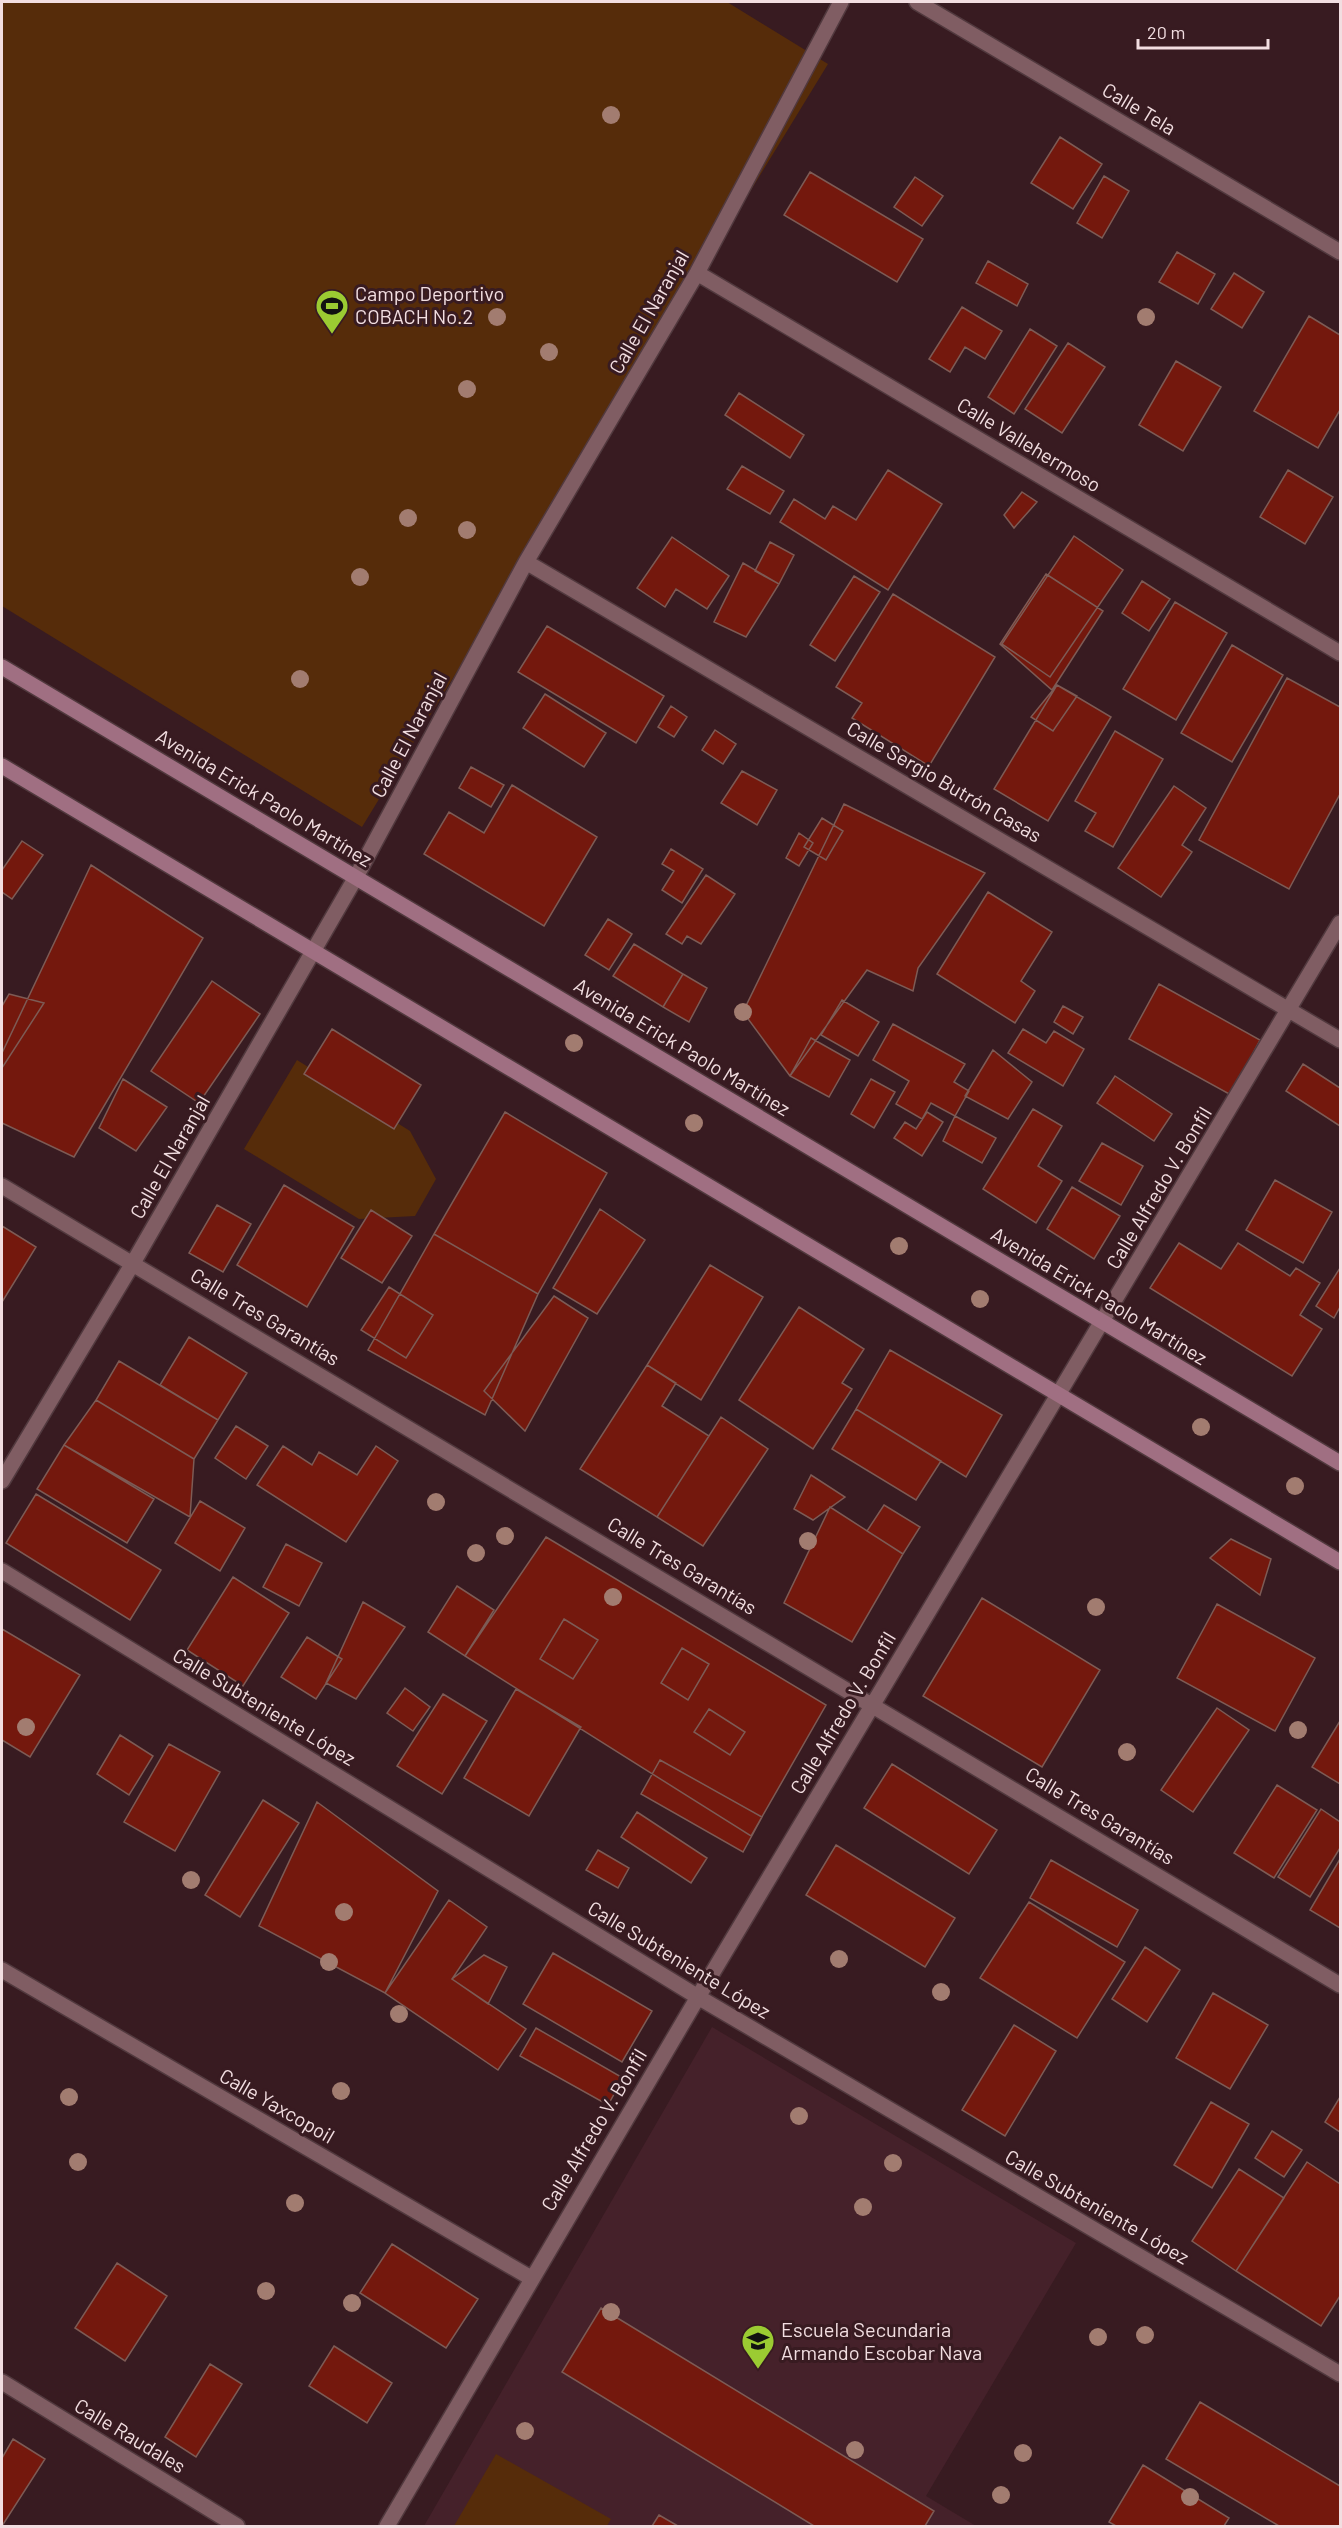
<svg xmlns="http://www.w3.org/2000/svg" width="1342" height="2528" font-family="Barlow,sans-serif">
<style>
.built{fill:#45212a}
.green{fill:#562c0a}
.building{fill:#74180d;stroke:#7d5b55;stroke-width:1.5}
.lines{fill:none;stroke-linecap:round;stroke-linejoin:round}
.street-casing{stroke:#51393e;stroke-width:18}
.secondary-casing{stroke:#51393e;stroke-width:18}
.street{stroke:#805d63;stroke-width:15}
.secondary{stroke:#a06f82;stroke-width:15}
.tree{fill:#a27c70}
.labels{text-anchor:middle;stroke-width:6;stroke-linejoin:round;paint-order:stroke}
.street-label{font-size:20px;fill:#f2dee1;stroke:#381b21}
.poi-label{font-size:20px;fill:#f2dee1;stroke:#381b21;text-anchor:start}
</style>
<rect width="100%" height="100%" fill="#381b21"/>
<path class="built" d="M712 2027 1076 2243 926 2496 976 2526H424Z"/>
<path class="green" d="M2 2H727L828 64 362 827 2 606Z
M297 1060 410 1131 436 1179 415 1216 359 1219 244 1149Z
M496 2454 611 2519 607 2526H454Z"/>
<path class="building" d="M1060 137 1102 164 1073 209 1031 183Z
M810 172 923 239 897 282 784 215Z
M1104 176 1129 191 1102 238 1077 223Z
M915 177 943 196 922 226 894 207Z
M1177 252 1215 274 1198 304 1159 282Z
M988 261 1028 284 1017 306 976 283Z
M1234 273 1264 292 1242 328 1211 309Z
M962 307 1002 331 985 359 965 347 950 372 929 359Z
M1309 316 1340 335V410L1318 448 1254 411Z
M1030 329 1057 346 1014 414 988 397Z
M1068 343 1105 367 1062 433 1025 409Z
M1176 361 1221 387 1183 451 1139 425Z
M739 393 804 435 790 458 725 415Z
M742 466 784 491 770 514 727 489Z
M888 470 942 504 888 590 780 522 794 499 825 519 833 506 856 520Z
M1288 470 1333 497 1305 544 1260 517Z
M1022 492 1037 502 1014 528 1004 515Z
M1074 536 1123 570 1050 677 1002 644Z
M672 537 729 576 707 609 676 589 665 607 637 588Z
M770 542 794 555 779 584 755 571Z
M743 563 779 584 746 637 714 622Z
M1046 574 1103 611 1052 690 1000 644Z
M854 576 880 592 835 661 810 645Z
M1142 581 1170 599 1149 631 1122 613Z
M893 594 995 657 929 766 852 718 862 703 836 687Z
M1175 602 1227 633 1176 720 1123 689Z
M547 626 664 696 636 743 518 672Z
M1232 645 1283 675 1232 762 1181 733Z
M1287 678 1340 707V794L1289 889 1199 840Z
M1057 685 1111 717 1048 821 994 789Z
M1057 685 1077 696 1053 731 1031 717Z
M545 694 606 733 584 767 523 728Z
M671 706 687 717 674 737 658 727Z
M715 730 736 744 723 764 702 750Z
M1115 731 1163 759 1113 847 1085 831 1096 813 1075 801Z
M471 767 504 785 491 807 459 788Z
M742 771 777 790 757 825 721 803Z
M512 785 597 837 544 926 424 854 449 812 484 833Z
M1174 786 1206 808 1182 845 1192 852 1161 897 1118 868Z
M844 804 985 873 918 968 913 991 867 970 790 1076 743 1012Z
M822 818 843 831 826 860 804 847Z
M799 833 813 843 799 866 786 858Z
M22 841 43 855 12 899 2 892V870Z
M671 849 703 869 682 903 662 890 674 871 662 864Z
M91 865 203 938 74 1157 2 1123V1053Z
M706 875 735 894 701 944 687 936 682 944 666 934Z
M988 892 1052 932 1021 981 1035 991 1015 1023 937 974Z
M608 919 632 934 609 970 585 955Z
M634 944 683 974 663 1007 613 976Z
M683 974 707 988 689 1022 663 1007Z
M212 981 260 1014 199 1103 151 1071Z
M1159 984 1260 1040 1231 1095 1129 1039Z
M9 994 44 1003 2 1068V1006Z
M842 1000 879 1022 858 1056 821 1035Z
M1063 1006 1083 1017 1073 1034 1054 1022Z
M893 1024 965 1064 954 1082 969 1091 955 1116 931 1103 922 1119 896 1104 909 1081 873 1060Z
M332 1029 421 1085 394 1129 304 1074Z
M1023 1029 1046 1043 1054 1031 1084 1049 1063 1086 1008 1053Z
M811 1038 850 1060 829 1097 790 1076Z
M993 1050 1032 1082 1008 1119 965 1096Z
M1303 1064 1340 1088V1126L1286 1091Z
M1115 1076 1172 1114 1154 1141 1097 1103Z
M123 1079 167 1107 136 1151 99 1128Z
M871 1079 895 1092 874 1128 851 1114Z
M1033 1109 1062 1126 1038 1166 1062 1181 1036 1223 983 1189Z
M505 1112 607 1173 538 1294 434 1234Z
M927 1112 943 1122 922 1156 894 1138 905 1122 916 1129Z
M955 1116 996 1138 982 1163 943 1141Z
M1102 1143 1143 1166 1121 1205 1079 1181Z
M1275 1180 1332 1212 1303 1263 1246 1230Z
M284 1185 354 1227 307 1307 237 1265Z
M1072 1187 1120 1216 1094 1259 1047 1229Z
M217 1205 251 1224 223 1272 189 1253Z
M600 1209 645 1240 597 1314 553 1288Z
M371 1210 412 1236 382 1283 341 1258Z
M2 1226 36 1247 2 1302Z
M434 1234 538 1294 485 1415 368 1350Z
M1179 1243 1221 1269 1238 1243 1290 1276 1296 1268 1320 1283 1300 1315 1322 1329 1292 1376 1150 1288Z
M710 1265 763 1297 701 1400 647 1365Z
M1340 1268V1307L1334 1318 1316 1306Z
M389 1287 433 1315 406 1358 361 1330Z
M554 1296 588 1318 525 1431 484 1391Z
M799 1307 864 1349 842 1383 852 1389 813 1449 739 1400Z
M189 1337 247 1373 218 1420 160 1385Z
M890 1350 1002 1415 966 1477 856 1409Z
M119 1361 218 1420 194 1459 96 1400Z
M647 1365 676 1383 662 1406 709 1436 657 1517 580 1469Z
M96 1400 194 1459 190 1517 64 1445Z
M856 1409 941 1461 916 1500 832 1449Z
M721 1417 768 1449 703 1546 657 1517Z
M236 1426 268 1446 246 1479 215 1458Z
M64 1445 154 1499 127 1543 37 1489Z
M283 1446 312 1465 319 1452 357 1475 376 1446 398 1461 346 1542 257 1485Z
M811 1475 845 1497 813 1520 794 1509Z
M36 1494 161 1570 130 1620 6 1543Z
M200 1501 245 1528 220 1571 175 1543Z
M884 1505 920 1527 903 1554 867 1531Z
M830 1507 903 1554 852 1642 784 1603Z
M546 1537 826 1705 751 1836 465 1656Z
M1231 1539 1271 1559 1260 1595 1210 1558Z
M286 1544 322 1563 299 1606 263 1587Z
M233 1577 289 1613 243 1686 187 1650Z
M457 1586 494 1610 465 1656 428 1632Z
M982 1598 1100 1670 1042 1767 923 1696Z
M363 1602 405 1627 356 1699 326 1683Z
M1217 1604 1315 1658 1275 1731 1177 1678Z
M564 1619 598 1640 573 1679 540 1659Z
M2 1629 80 1675 30 1757 2 1740Z
M307 1637 342 1659 316 1699 281 1677Z
M682 1648 709 1664 688 1700 661 1683Z
M405 1688 430 1707 413 1731 387 1713Z
M516 1689 581 1727 529 1816 464 1778Z
M443 1694 487 1721 442 1794 397 1766Z
M1217 1708 1249 1730 1193 1812 1161 1790Z
M709 1709 745 1732 730 1755 694 1732Z
M1340 1721V1784L1312 1767Z
M120 1735 153 1756 129 1795 97 1774Z
M169 1744 220 1772 175 1851 124 1822Z
M660 1760 762 1817 743 1852 641 1794Z
M892 1764 997 1830 969 1874 864 1808Z
M1277 1785 1317 1810 1274 1878 1234 1853Z
M263 1800 299 1823 240 1917 205 1895Z
M317 1802 438 1891 385 1993 259 1926Z
M1321 1809 1340 1822V1848L1310 1897 1278 1877Z
M637 1812 707 1858 691 1883 621 1837Z
M836 1845 955 1918 925 1967 806 1895Z
M598 1850 629 1868 618 1888 586 1870Z
M1340 1859V1928L1310 1910Z
M1051 1860 1138 1910 1117 1947 1030 1898Z
M449 1900 487 1927 452 1979 526 2029 498 2070 385 1993Z
M1029 1902 1125 1962 1077 2038 980 1978Z
M1145 1947 1180 1970 1147 2022 1112 1999Z
M553 1953 652 2011 622 2062 523 2004Z
M484 1955 507 1967 488 2004 452 1979Z
M1213 1993 1268 2025 1230 2089 1176 2058Z
M1014 2025 1056 2051 1005 2136 962 2110Z
M536 2028 623 2078 608 2105 520 2056Z
M1340 2097V2132L1325 2122Z
M1211 2102 1249 2124 1212 2188 1174 2165Z
M1272 2131 1302 2150 1284 2177 1255 2158Z
M1307 2162 1340 2184V2296L1321 2326 1236 2271Z
M1239 2169 1284 2198 1236 2271 1192 2241Z
M392 2244 478 2299 446 2348 360 2293Z
M117 2263 167 2296 125 2361 75 2328Z
M601 2308 934 2511 925 2526H814L562 2372Z
M334 2346 392 2383 367 2423 309 2386Z
M210 2364 242 2384 196 2457 165 2437Z
M1200 2402 1340 2486V2526H1279L1166 2459Z
M13 2439 45 2459 2 2526V2458Z
M1143 2465 1229 2518 1224 2526H1116L1109 2522Z
M659 2515 678 2526H652Z"/>
<g class="lines">
<g class="street-casing">
<path id="street" d="M917 2 1340 252
M697 273 1340 653
M526 562 1340 1040
M2 1186 1340 1985
M2 1481 133 1263 356 877 526 562 697 273 841 2
M2 1571 698 1997 1340 2374
M2 1970 531 2278
M2 2382 237 2526
M387 2526 698 1997 1340 923"/>
</g>
<g class="secondary-casing">
<path id="secondary" d="M2 667 1340 1463
M2 766 1340 1562"/>
</g>
<use href="#street" class="street"/>
<use href="#secondary" class="secondary"/>
</g>
<g class="tree">
<circle cx="611" cy="115" r="9"/>
<circle cx="497" cy="317" r="9"/>
<circle cx="1146" cy="317" r="9"/>
<circle cx="549" cy="352" r="9"/>
<circle cx="467" cy="389" r="9"/>
<circle cx="408" cy="518" r="9"/>
<circle cx="467" cy="530" r="9"/>
<circle cx="360" cy="577" r="9"/>
<circle cx="300" cy="679" r="9"/>
<circle cx="743" cy="1012" r="9"/>
<circle cx="574" cy="1043" r="9"/>
<circle cx="694" cy="1123" r="9"/>
<circle cx="899" cy="1246" r="9"/>
<circle cx="980" cy="1299" r="9"/>
<circle cx="1201" cy="1427" r="9"/>
<circle cx="1295" cy="1486" r="9"/>
<circle cx="436" cy="1502" r="9"/>
<circle cx="505" cy="1536" r="9"/>
<circle cx="808" cy="1541" r="9"/>
<circle cx="476" cy="1553" r="9"/>
<circle cx="613" cy="1597" r="9"/>
<circle cx="1096" cy="1607" r="9"/>
<circle cx="26" cy="1727" r="9"/>
<circle cx="1298" cy="1730" r="9"/>
<circle cx="1127" cy="1752" r="9"/>
<circle cx="191" cy="1880" r="9"/>
<circle cx="344" cy="1912" r="9"/>
<circle cx="839" cy="1959" r="9"/>
<circle cx="329" cy="1962" r="9"/>
<circle cx="941" cy="1992" r="9"/>
<circle cx="399" cy="2014" r="9"/>
<circle cx="341" cy="2091" r="9"/>
<circle cx="69" cy="2097" r="9"/>
<circle cx="799" cy="2116" r="9"/>
<circle cx="78" cy="2162" r="9"/>
<circle cx="893" cy="2163" r="9"/>
<circle cx="295" cy="2203" r="9"/>
<circle cx="863" cy="2207" r="9"/>
<circle cx="266" cy="2291" r="9"/>
<circle cx="352" cy="2303" r="9"/>
<circle cx="611" cy="2312" r="9"/>
<circle cx="1145" cy="2335" r="9"/>
<circle cx="1098" cy="2337" r="9"/>
<circle cx="525" cy="2431" r="9"/>
<circle cx="855" cy="2450" r="9"/>
<circle cx="1023" cy="2453" r="9"/>
<circle cx="1001" cy="2495" r="9"/>
<circle cx="1190" cy="2497" r="9"/>
</g>
<defs>
<g id="stadium-pin" transform="scale(1.725)"><path d="M0 17L-7.5 6A9.5 9.5 0 1 1 7.5 6Z" fill="#9bcb32" stroke="#381b21"/><path d="M0-5a6.5 5 0 1 0 0 10a6.5 5 0 1 0 0-10ZM-3.5-1.8h7v3.6h-7Z" fill="#111"/></g>
<g id="school-pin" transform="scale(1.725)"><path d="M0 17L-7.5 6A9.5 9.5 0 1 1 7.5 6Z" fill="#9bcb32" stroke="#381b21"/><path d="M0-5L7-2L0 1L-7-2ZM-4 1L0 2.5L4 1V4Q0 6-4 4Z" fill="#111"/></g>
</defs>
<g fill-rule="evenodd">
<use href="#stadium-pin" x="332" y="306"/>
<use href="#school-pin" x="758" y="2341"/>
</g>
<g class="labels">
<g class="street-label">
<text transform="translate(1139 109) rotate(31)" y="7">Calle Tela</text>
<text transform="translate(649 312) rotate(-60)" y="7">Calle El Naranjal</text>
<text transform="translate(1029 445) rotate(31)" y="7">Calle Vallehermoso</text>
<text transform="translate(409 735) rotate(-62)" y="7">Calle El Naranjal</text>
<text transform="translate(944 782) rotate(30)" y="7">Calle Sergio Butrón Casas</text>
<text transform="translate(264 798) rotate(31)" y="7">Avenida Erick Paolo Martínez</text>
<text transform="translate(682 1047) rotate(31)" y="7">Avenida Erick Paolo Martínez</text>
<text transform="translate(170 1157) rotate(-60)" y="7">Calle El Naranjal</text>
<text transform="translate(1159 1188) rotate(-59)" y="7">Calle Alfredo V. Bonfil</text>
<text transform="translate(1099 1296) rotate(31)" y="7">Avenida Erick Paolo Martínez</text>
<text transform="translate(265 1317) rotate(31)" y="7">Calle Tres Garantías</text>
<text transform="translate(682 1566) rotate(31)" y="7">Calle Tres Garantías</text>
<text transform="translate(264 1707) rotate(31)" y="7">Calle Subteniente López</text>
<text transform="translate(843 1713) rotate(-59)" y="7">Calle Alfredo V. Bonfil</text>
<text transform="translate(1100 1816) rotate(31)" y="7">Calle Tres Garantías</text>
<text transform="translate(679 1960) rotate(31)" y="7">Calle Subteniente López</text>
<text transform="translate(277 2106) rotate(30)" y="7">Calle Yaxcopoil</text>
<text transform="translate(594 2130) rotate(-59)" y="7">Calle Alfredo V. Bonfil</text>
<text transform="translate(1097 2207) rotate(30)" y="7">Calle Subteniente López</text>
<text transform="translate(130 2436) rotate(31)" y="7">Calle Raudales</text>
</g>
<g class="poi-label">
<text x="355" y="301">Campo Deportivo<tspan x="355" dy="23">COBACH No.2</tspan></text>
<text x="781" y="2337">Escuela Secundaria<tspan x="781" dy="23">Armando Escobar Nava</tspan></text>
</g>
</g>
<rect width="1342" height="2528" fill="none" stroke="#f2dee1" stroke-width="6"/>
<path d="M1138 39v9h130v-9" fill="none" stroke="#f2dee1" stroke-width="3"/>
<text x="1147" y="39" font-size="18" fill="#f2dee1" stroke="#381b21" stroke-width="4.5" paint-order="stroke">20 m</text>
</svg>
